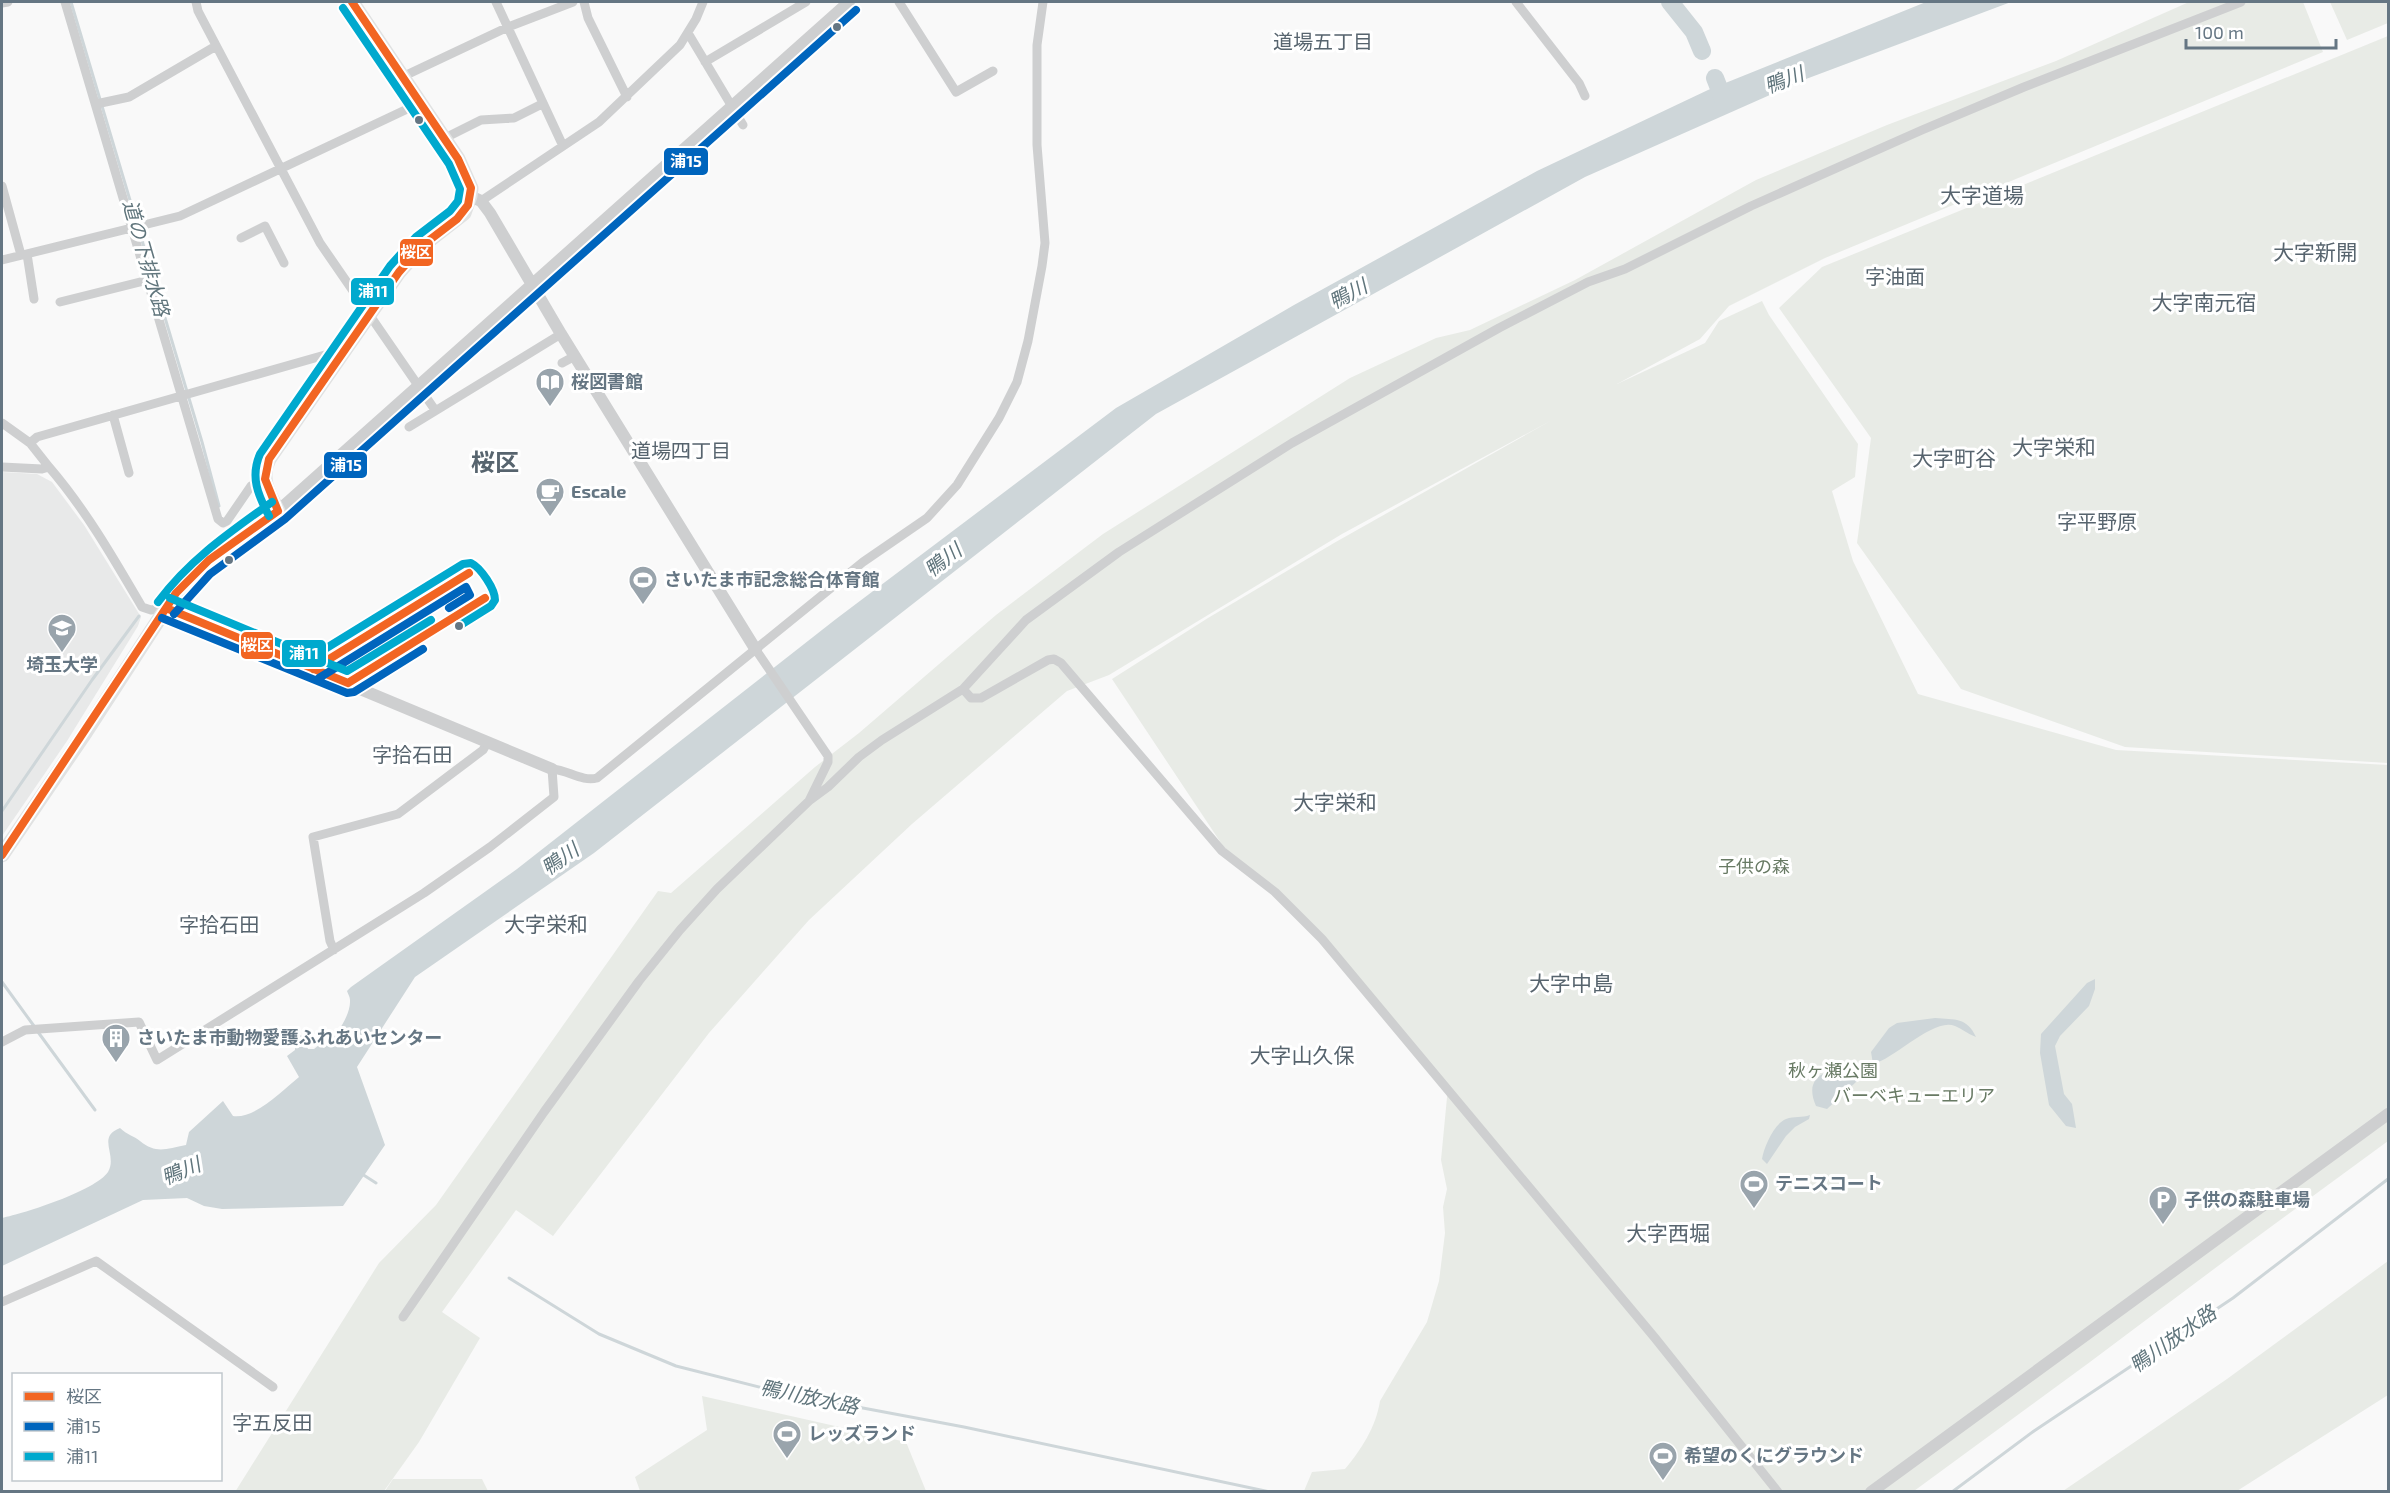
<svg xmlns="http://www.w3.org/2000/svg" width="2390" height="1493" font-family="'Exo 2','Noto Sans JP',sans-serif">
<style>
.built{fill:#e8e9e9}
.green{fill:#e8ebe6}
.water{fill:#ced6d9}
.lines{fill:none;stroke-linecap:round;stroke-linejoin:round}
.stream{stroke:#ced6d9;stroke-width:3}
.river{stroke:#ced6d9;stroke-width:18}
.minor{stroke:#cecfd0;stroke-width:9}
.tertiary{stroke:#cecfd0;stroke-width:12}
.primary{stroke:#e1e2e2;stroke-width:15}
.bus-1-casing{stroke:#fff;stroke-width:12}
.bus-2-casing{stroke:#fff;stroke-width:12}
.bus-3-casing{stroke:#fff;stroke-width:12}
.bus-1{stroke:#f26522;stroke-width:8}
.bus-2{stroke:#0065bd;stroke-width:8}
.bus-3{stroke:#00a9ce;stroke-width:8}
.bus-dot{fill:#657683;stroke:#fff;stroke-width:2}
.labels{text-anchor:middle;stroke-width:6;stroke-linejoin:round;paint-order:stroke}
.poi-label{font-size:18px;font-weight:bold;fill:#657683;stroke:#fff;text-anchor:start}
.park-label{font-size:18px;fill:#687a64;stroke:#fff}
.neighbourhood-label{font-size:20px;fill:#57646e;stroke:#fff}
.water-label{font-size:20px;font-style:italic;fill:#60757c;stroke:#fff}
.quarter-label{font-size:21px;fill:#57646e;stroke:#fff}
.district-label{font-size:24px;font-weight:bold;fill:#57646e;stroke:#fff}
.line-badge{stroke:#fff;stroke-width:2}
.badge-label{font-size:16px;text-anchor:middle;font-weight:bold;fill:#fff}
</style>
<rect width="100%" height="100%" fill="#f9f9f9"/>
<path class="built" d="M2 472 37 474 52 482 84 525 141 617 138 626 67 741 2 836Z"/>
<path class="green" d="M2189 2H2303L2323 52 1825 258 1729 306 1700 339 1617 384 1705 343 1719 321 1762 301 1769 315 1858 444 1855 477 1832 491 1853 561 1918 694 2116 750 2388 765V1141L2238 1251 2090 1362 1914 1491H1304L1312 1472 1345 1469C1361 1450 1376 1427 1380 1401L1427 1322 1439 1281 1445 1233 1443 1207 1447 1189 1441 1160 1448 1087 1354 974 1223 846 1112 679 1208 618 1334 543 1552 420 1342 534 1109 675 1067 691 912 824 809 920 709 1033 553 1236 516 1210 442 1312 480 1338 419 1442 384 1491 235 1492 379 1263 436 1205 658 891 671 893 815 767 859 733 996 615 1103 534 1350 378 1436 338 1470 330 1575 280 1756 180 1887 125 2056 61Z
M2330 2H2388V23L2347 40Z
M2388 36V763L2125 747 1961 689 1857 543 1871 438 1779 308 1822 267Z
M2388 1261V1395L2237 1491H2063L2227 1379Z
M702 1396 906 1442 926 1491H640L635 1477 707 1430Z
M393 1479H482L488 1491H385Z"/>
<path class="water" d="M1926 2H2011L1806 79 1585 177 1156 414 594 853 415 977 357 1067 385 1145 343 1206 222 1209 204 1206 187 1198 143 1200 2 1266V1218C25 1213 95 1191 108 1172 118 1155 96 1137 120 1128 127 1135 134 1136 140 1141 156 1154 166 1149 186 1145L189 1132 223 1101 233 1116C255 1119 282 1091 299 1077L287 1056 295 1050V1045L291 1042 298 1035 303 1036 308 1049H314L319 1045 324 1048C335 1037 351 1016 350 1000 350 997 348 994 347 991L351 987 517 869 836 619 1116 408 1294 305 1537 171 1708 90Z
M2095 979V989L2089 1006 2060 1036 2055 1046 2064 1094 2072 1104 2076 1128 2066 1126 2049 1105 2040 1053 2041 1034 2087 983Z
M1935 1018C1955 1020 1967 1017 1976 1037 1968 1034 1962 1029 1955 1026 1934 1017 1896 1058 1873 1064L1871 1052 1889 1028 1897 1023Z
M1854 1064H1860L1864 1072V1078L1856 1082 1827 1109 1816 1106C1802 1074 1830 1070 1854 1064Z
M1810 1115 1809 1119 1795 1127 1786 1136 1767 1164 1762 1159C1764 1147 1774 1124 1786 1119 1794 1116 1802 1118 1810 1115Z"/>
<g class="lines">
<path class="stream" d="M71 2 202 442 219 506
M2 811 92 680 139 616
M2 982 34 1026
M38 1032 95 1110
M362 1174 376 1183
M509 1278 599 1334 676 1366 783 1393 964 1427 1270 1492
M1952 1492 2034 1431 2233 1298 2388 1179"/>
<path class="river" d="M1670 2 1694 32 1702 51
M1715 78 1724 101"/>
<path class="minor" d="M65 2 218 519 223 523 227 521 251 486 265 480
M196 2 198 11 320 243 435 410
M496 2 563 146
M584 2 588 18 627 97
M899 2 956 92 993 71
M1516 2 1579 83 1585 96
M2 3 8 2
M688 33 743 125
M705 62 806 2
M402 77 508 27 573 2
M96 104 129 97 216 46
M445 138 481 120 514 118 542 104
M2 186 21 255
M481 201 599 122 680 45 696 19 703 2
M241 238 265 226 284 263
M27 254 34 299
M2 260 180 216 420 103
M60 302 148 280
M562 363 575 356
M113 415 129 473
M2 423 30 443 49 467
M409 427 561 334
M30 443 37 437 346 349
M2 467 42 469 49 467C86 510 114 559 142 607L151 610 166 608
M756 650 828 756V762L809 801 828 787 859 757 882 740 963 689 971 698H981L1048 660 1054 659 1061 663 1222 851 1275 892 1322 939 1655 1338 1778 1492
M963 689 1026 620 1119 552 1292 443 1499 328 1588 282 1625 269 1751 206 1922 130 2024 87 2241 2
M334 950 330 941 313 837 398 814 483 750 487 743
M2 1042 25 1030 139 1022 157 1060 424 893 490 847 554 797 552 769C568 770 582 782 597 778L863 562 927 518 957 485 999 418 1017 382 1028 341 1042 266 1045 243 1037 145V45L1043 2
M2 1302 96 1261 273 1387
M403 1317 544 1112 639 981 680 930 717 889 809 801"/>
<path class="tertiary" d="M470 196 481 201 490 213 561 334 756 650
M278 511 849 2
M166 608 552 769
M1871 1492 2388 1114"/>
<path class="primary" d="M2 855 85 733 176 593 209 560 278 511C269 494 259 478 269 459L399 272 423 245 464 213 470 196 471 188 458 159 352 2"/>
<g class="bus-1-casing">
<path id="bus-1" d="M278 511 265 479 269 459 399 272 423 245 457 219 468 205 471 188 458 159 352 2
M166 608 348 683
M313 669 469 573
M348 683 485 598
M2 855 176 593 209 560 278 511"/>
</g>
<g class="bus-2-casing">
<path id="bus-2" d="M174 614 210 574 285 519 856 10
M162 618 347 693 354 692 423 649
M319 678 466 587 470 595 449 608"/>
</g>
<g class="bus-3-casing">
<path id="bus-3" d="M269 516C258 495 250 477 260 454L390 266 416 237 450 211 458 201 460 189 449 164 343 8
M170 598 347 671 431 620
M158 602C189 560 230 532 272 502
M307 660 463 564 471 563C481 568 495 589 495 600L491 606 459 626"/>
</g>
<use href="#bus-1" class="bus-1"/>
<use href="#bus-2" class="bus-2"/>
<use href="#bus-3" class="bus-3"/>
</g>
<defs>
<g id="library-pin" transform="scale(1.5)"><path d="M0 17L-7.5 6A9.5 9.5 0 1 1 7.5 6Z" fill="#99a4ac" stroke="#fff"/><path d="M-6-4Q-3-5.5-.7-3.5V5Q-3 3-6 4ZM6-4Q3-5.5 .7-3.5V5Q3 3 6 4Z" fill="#fff"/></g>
<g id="cafe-pin" transform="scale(1.5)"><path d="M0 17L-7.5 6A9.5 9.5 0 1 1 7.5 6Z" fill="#99a4ac" stroke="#fff"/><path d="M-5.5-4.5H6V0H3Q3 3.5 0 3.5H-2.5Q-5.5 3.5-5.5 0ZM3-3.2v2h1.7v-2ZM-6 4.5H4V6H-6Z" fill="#fff"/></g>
<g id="stadium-pin" transform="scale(1.5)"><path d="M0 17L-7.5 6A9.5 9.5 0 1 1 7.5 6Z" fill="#99a4ac" stroke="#fff"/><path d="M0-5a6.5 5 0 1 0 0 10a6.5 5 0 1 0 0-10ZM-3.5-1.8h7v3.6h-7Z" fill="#fff"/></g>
<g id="university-pin" transform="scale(1.5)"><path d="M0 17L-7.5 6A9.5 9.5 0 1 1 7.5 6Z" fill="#99a4ac" stroke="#fff"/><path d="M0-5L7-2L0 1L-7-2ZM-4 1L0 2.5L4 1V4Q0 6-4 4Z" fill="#fff"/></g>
<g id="building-pin" transform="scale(1.5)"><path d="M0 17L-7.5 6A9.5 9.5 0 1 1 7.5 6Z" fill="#99a4ac" stroke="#fff"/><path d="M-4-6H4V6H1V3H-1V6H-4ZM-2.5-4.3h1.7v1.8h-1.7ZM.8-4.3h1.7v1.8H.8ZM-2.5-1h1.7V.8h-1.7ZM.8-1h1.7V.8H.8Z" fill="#fff"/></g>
<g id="parking-pin" transform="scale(1.5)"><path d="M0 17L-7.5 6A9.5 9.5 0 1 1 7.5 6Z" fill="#99a4ac" stroke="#fff"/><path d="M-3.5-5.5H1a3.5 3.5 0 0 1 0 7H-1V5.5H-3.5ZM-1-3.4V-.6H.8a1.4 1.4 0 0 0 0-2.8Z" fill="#fff"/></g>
</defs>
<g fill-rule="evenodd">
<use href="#library-pin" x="550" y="382"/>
<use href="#cafe-pin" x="550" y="492"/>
<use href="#stadium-pin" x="643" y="580"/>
<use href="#university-pin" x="62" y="628"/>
<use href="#building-pin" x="116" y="1038"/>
<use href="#stadium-pin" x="1754" y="1184"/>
<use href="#parking-pin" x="2163" y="1200"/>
<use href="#stadium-pin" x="787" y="1434"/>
<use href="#stadium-pin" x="1663" y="1456"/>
</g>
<g class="bus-dot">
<circle cx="837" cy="27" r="5"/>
<circle cx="419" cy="120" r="5"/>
<circle cx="229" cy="560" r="5"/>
<circle cx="459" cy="626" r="5"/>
</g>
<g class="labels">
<g class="poi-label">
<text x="571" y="388">桜図書館</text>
<text x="571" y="498">Escale</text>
<text x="664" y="586">さいたま市記念総合体育館</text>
<text x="62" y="671" text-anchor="middle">埼玉大学</text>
<text x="137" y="1044">さいたま市動物愛護ふれあいセンター</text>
<text x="1775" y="1190">テニスコート</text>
<text x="2184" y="1206">子供の森駐車場</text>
<text x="808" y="1440">レッズランド</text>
<text x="1684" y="1462">希望のくにグラウンド</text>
</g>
<g class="park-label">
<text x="1754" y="873">子供の森</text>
<text x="1833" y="1077">秋ヶ瀬公園</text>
<text x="1914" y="1102">バーベキューエリア</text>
</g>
<g class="neighbourhood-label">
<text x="1323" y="49">道場五丁目</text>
<text x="1895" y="284">字油面</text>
<text x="681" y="458">道場四丁目</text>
<text x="2097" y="529">字平野原</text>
<text x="412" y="762">字拾石田</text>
<text x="219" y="932">字拾石田</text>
<text x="272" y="1430">字五反田</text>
</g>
<g class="water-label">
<text transform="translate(1784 80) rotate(-21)" y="7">鴨川</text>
<text transform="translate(146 258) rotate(74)" y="7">道の下排水路</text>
<text transform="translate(1348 294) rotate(-28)" y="7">鴨川</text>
<text transform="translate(943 560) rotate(-37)" y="7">鴨川</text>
<text transform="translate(560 859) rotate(-35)" y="7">鴨川</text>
<text transform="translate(181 1171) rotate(-23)" y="7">鴨川</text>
<text transform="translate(2173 1339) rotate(-35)" y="7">鴨川放水路</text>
<text transform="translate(809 1397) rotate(12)" y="7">鴨川放水路</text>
</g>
<g class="quarter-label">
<text x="1982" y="203">大字道場</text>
<text x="2315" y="260">大字新開</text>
<text x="2204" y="310">大字南元宿</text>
<text x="2054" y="455">大字栄和</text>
<text x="1954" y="466">大字町谷</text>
<text x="1335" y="810">大字栄和</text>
<text x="546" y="932">大字栄和</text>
<text x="1571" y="991">大字中島</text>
<text x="1302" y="1063">大字山久保</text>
<text x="1668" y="1241">大字西堀</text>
</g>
<g class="district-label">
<text x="495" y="471">桜区</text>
</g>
</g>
<g class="line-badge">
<rect x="663" y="147" width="46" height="29" rx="6" fill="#0065bd"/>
<rect x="399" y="238" width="35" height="29" rx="6" fill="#f26522"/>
<rect x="350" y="277" width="45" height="29" rx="6" fill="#00a9ce"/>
<rect x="323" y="451" width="45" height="28" rx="6" fill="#0065bd"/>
<rect x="240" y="631" width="34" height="29" rx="6" fill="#f26522"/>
<rect x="281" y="639" width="46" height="29" rx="6" fill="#00a9ce"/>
</g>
<g class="badge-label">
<text x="686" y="167">浦15</text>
<text x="416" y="258">桜区</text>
<text x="373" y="297">浦11</text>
<text x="346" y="471">浦15</text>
<text x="257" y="651">桜区</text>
<text x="304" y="659">浦11</text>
</g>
<rect width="2390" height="1493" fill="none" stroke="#657683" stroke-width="6"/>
<rect x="12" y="1373" width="210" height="108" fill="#ffffff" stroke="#c1c8cd" stroke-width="1.5"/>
<rect x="24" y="1392" width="30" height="9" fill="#f26522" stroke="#c1c8cd" stroke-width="1.5"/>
<text x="66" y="1403" font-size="18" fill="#657683">桜区</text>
<rect x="24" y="1422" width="30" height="9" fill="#0065bd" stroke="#c1c8cd" stroke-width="1.5"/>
<text x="66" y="1433" font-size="18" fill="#657683">浦15</text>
<rect x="24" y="1452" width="30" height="9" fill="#00a9ce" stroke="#c1c8cd" stroke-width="1.5"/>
<text x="66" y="1463" font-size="18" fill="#657683">浦11</text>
<path d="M2186 39v9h150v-9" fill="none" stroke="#657683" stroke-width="3"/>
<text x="2195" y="39" font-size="18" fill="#657683" stroke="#ffffff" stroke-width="4.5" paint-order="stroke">100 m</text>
</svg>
